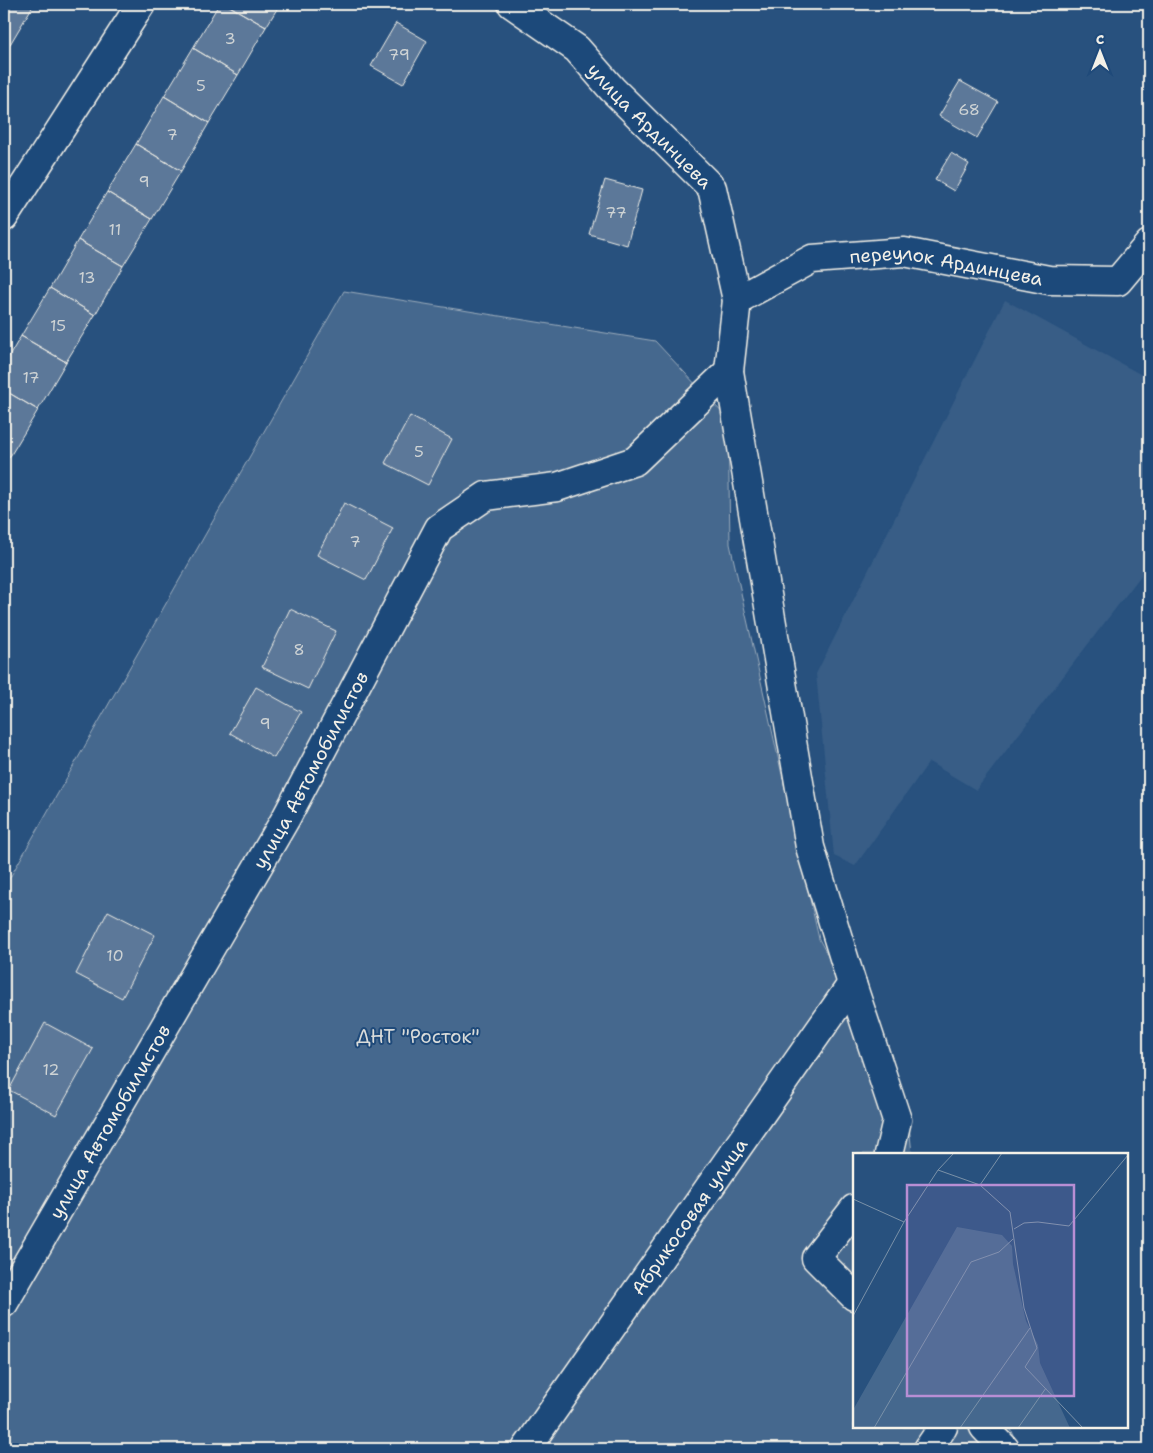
<svg xmlns="http://www.w3.org/2000/svg" width="1153" height="1453" font-family="'Shantell Sans',sans-serif">
<style>
.built{fill:#375d86}
.green{fill:#45688e;stroke:#9cacbb}
.building{fill:#5b7899;stroke:#f4f1e8}
.lines{fill:none;stroke-linecap:round;stroke-linejoin:round}
.minor-casing{stroke:#f4f1e8;stroke-width:31}
.minor{stroke:#1f4a7a;stroke-width:28}
.labels{text-anchor:middle;stroke-width:4;stroke-linejoin:round;paint-order:stroke}
.number-label{font-size:16px;fill:#ced3d4}
.street-label{font-size:19px;fill:#f4f1e8;stroke:#1f4a7a}
.park-label{font-size:19px;fill:#dadcda;stroke:#1f4a7a}
.inset-road{fill:none;stroke:#7a91a8;stroke-width:1}
.view{fill:#b88ed4;fill-opacity:0.15;stroke:#b88ed4;stroke-width:2.5}
.inset-edge{fill:none;stroke:#f4f1e8;stroke-width:2.5}
</style>
<rect width="100%" height="100%" fill="#28517e"/>
<filter id="ink" filterUnits="userSpaceOnUse"><feTurbulence type="fractalNoise" baseFrequency=".02" numOctaves="2"/><feDisplacementMap in="SourceGraphic" scale="10" xChannelSelector="R" yChannelSelector="G"/><feConvolveMatrix kernelMatrix="1 2 1 2 8 2 1 2 1" color-interpolation-filters="sRGB"/></filter>
<g filter="url(#ink)">
<path class="built" d="M1005 300 1149 379V565L976 790 929 762 855 866 834 856 816 674Z"/>
<path class="green" d="M344 291 655 341 728 419 730 544 819 939 907 1106 912 1154H854V1427H1010L1020 1449H4V888Z"/>
<path class="building" d="M4 4H34L9 46 4 43Z
M219 4H226L266 27 238 75 193 48Z
M226 4H280L266 27Z
M396 23 427 41 403 84 371 66Z
M193 48 238 75 209 123 164 96Z
M960 81 998 102 977 138 939 116Z
M164 96 209 123 181 171 136 144Z
M136 144 181 171 152 219 107 192Z
M951 153 969 164 954 191 935 180Z
M605 180 642 190 627 245 589 234Z
M107 192 152 219 123 266 78 240Z
M78 240 123 266 95 315 50 288Z
M50 288 95 315 66 362 21 336Z
M21 336 66 362 38 410 4 390V365Z
M4 390 38 410 9 458 4 455Z
M410 416 452 439 428 485 385 463Z
M344 503 393 528 366 580 317 555Z
M290 609 336 631 308 689 262 667Z
M256 687 301 712 274 758 230 733Z
M108 911 155 935 122 998 76 974Z
M45 1023 93 1049 56 1115 9 1090Z"/>
<g class="lines">
<g class="minor-casing">
<g id="minor">
<path id="s1" d="M512 4 577 49 612 89 712 188 737 300 729 371 810 847 852 984 897 1120 889 1154"/>
<path d="M4 217 141 4"/>
<path id="s2" d="M737 300 812 259 904 252 1049 280 1118 281 1149 244"/>
<path d="M854 1209 816 1258 854 1296"/>
<path id="s3" d="M4 1303 286 818 439 528 486 496 557 487 635 461 729 371"/>
<path d="M984 1427 1005 1449"/>
<path id="s4" d="M526 1449 852 984"/>
<path d="M928 1449 943 1427"/>
</g>
</g>
<use href="#minor" class="minor"/>
</g>
</g>
<g class="labels">
<g class="number-label">
<text x="230" y="44">3</text>
<text x="399" y="60">79</text>
<text x="201" y="91">5</text>
<text x="969" y="115">68</text>
<text x="172" y="140">7</text>
<text x="144" y="187">9</text>
<text x="616" y="218">77</text>
<text x="115" y="235">11</text>
<text x="87" y="283">13</text>
<text x="58" y="331">15</text>
<text x="31" y="383">17</text>
<text x="419" y="457">5</text>
<text x="355" y="547">7</text>
<text x="299" y="655">8</text>
<text x="265" y="729">9</text>
<text x="115" y="961">10</text>
<text x="51" y="1075">12</text>
</g>
<g class="street-label">
<text dy="7" stroke="none"><textPath href="#s1" startOffset="185">улица Ардинцева</textPath></text>
<text dy="7" stroke="none"><textPath href="#s2" startOffset="221">переулок Ардинцева</textPath></text>
<text dy="7" stroke="none"><textPath href="#s3" startOffset="615">улица Автомобилистов</textPath></text>
<text dy="7" stroke="none"><textPath href="#s3" startOffset="210">улица Автомобилистов</textPath></text>
<text dy="7" stroke="none"><textPath href="#s4" startOffset="284">Абрикосовая улица</textPath></text>
</g>
<g class="park-label">
<text x="418" y="1043">ДНТ "Росток"</text>
</g>
</g>
<g transform="translate(853 1153)">
<rect width="275" height="275" fill="#28517e"/>
<path d="M104 74 149 82 159 93 160 111 173 168 185 192 187 210 217 275H0V257Z" fill="#45688e"/>
<path class="inset-road" d="M85 17 127 32 157 59 171 155 184 195 172 214 230 275M127 32 149 0M0 46 51 69M161 76 171 70 185 69 216 73 275 2M0 163 51 69 85 17 101 0M21 275 118 109 146 99 160 86M107 275 177 175M165 275 193 235"/>
<path class="view" d="M54 32H221V243H54Z"/>
<rect width="275" height="275" class="inset-edge"/>
</g>
<rect width="1153" height="1453" fill="none" stroke="#1f4a7a" stroke-width="20"/>
<rect x="10" y="10" width="1133" height="1433" fill="none" stroke="#f4f1e8" stroke-width="2" filter="url(#ink)"/>
<g transform="translate(1100 52)" stroke="#1f4a7a" stroke-width="4" paint-order="stroke">
<path d="M0-4L9 19L0 12L-9 19Z" fill="#f4f1e8"/>
<text y="-8" font-size="14" font-weight="bold" text-anchor="middle" fill="#f4f1e8">С</text>
</g>
</svg>
